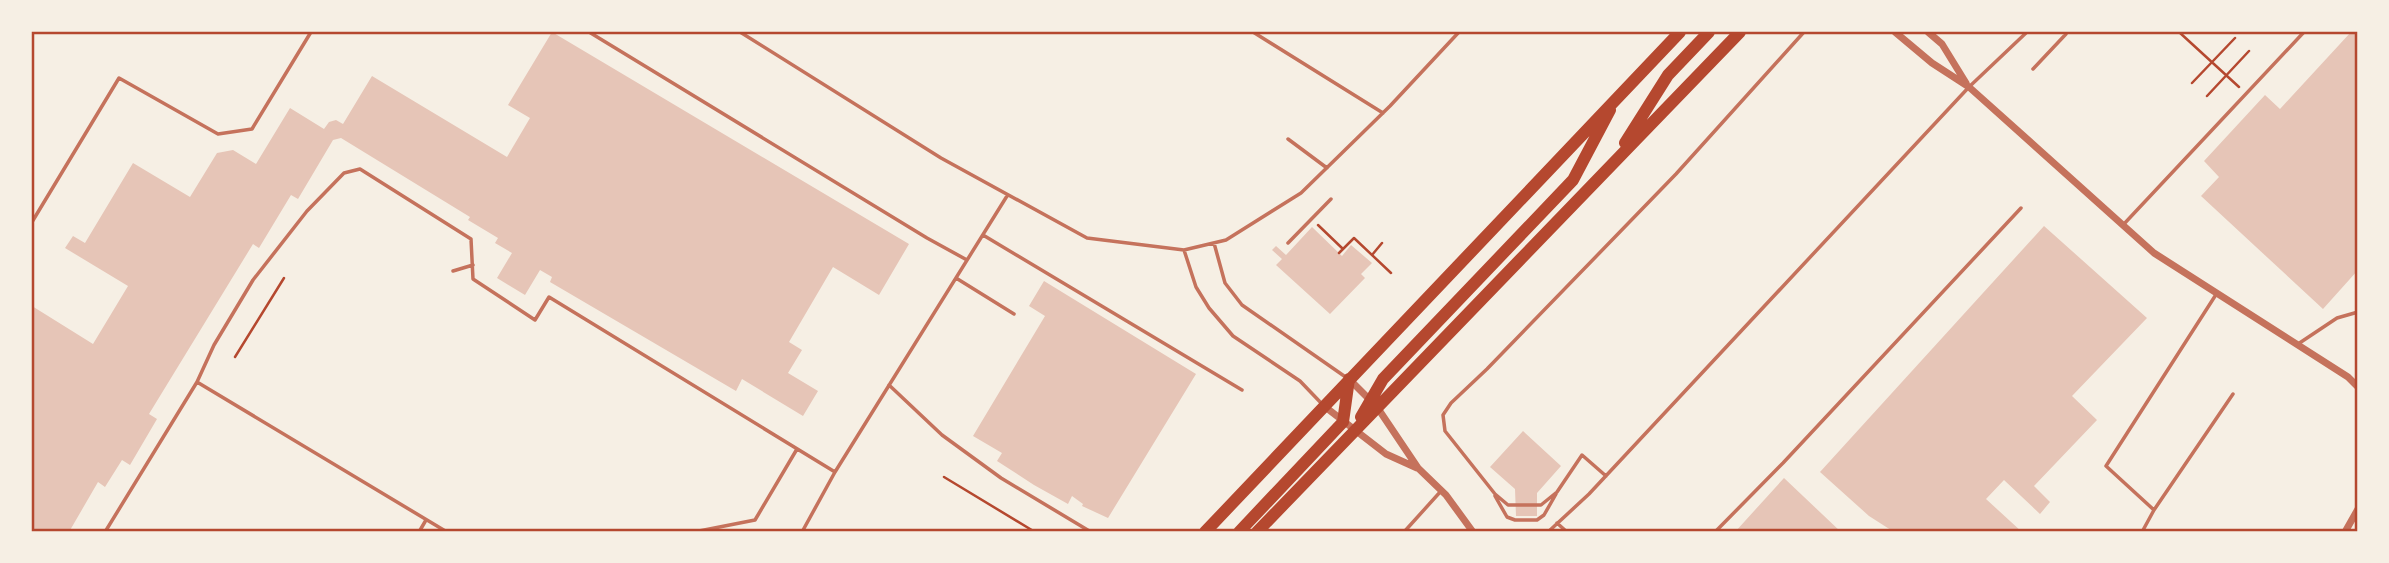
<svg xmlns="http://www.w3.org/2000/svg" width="2389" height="563" font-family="'Times New Roman',serif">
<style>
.building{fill:#e6c5b7}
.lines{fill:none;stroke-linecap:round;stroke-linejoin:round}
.path{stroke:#b5482f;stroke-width:2.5}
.service{stroke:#c5725c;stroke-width:3.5}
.minor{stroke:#c5725c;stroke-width:7}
.primary{stroke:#b5482f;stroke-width:12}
.neatline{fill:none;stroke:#b5482f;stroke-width:2.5}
</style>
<rect width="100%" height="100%" fill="#f6efe4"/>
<path class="building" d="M552 32 909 244 879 295 833 267 789 342 802 350 788 373 818 391 803 416 742 379 736 391 550 282 552 277 540 270 525 295 497 278 512 253 495 243 498 238 468 220 470 217 341 138 333 140 298 199 291 195 259 248 253 244 149 414 157 419 130 465 122 460 105 487 98 482 69 532H32V306L93 344 128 286 65 248 73 236 85 243 133 163 190 197 217 153 233 150 256 164 290 108 324 129 329 122 336 120 343 124 372 76 507 157 530 118 508 105Z
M2351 32H2358V270L2323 309 2201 196 2219 177 2204 161 2265 95 2280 109Z
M2044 226 2147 318 2072 396 2097 420 2034 486 2050 502 2040 514 2004 480 1986 499 2022 532H1894L1869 516 1820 472Z
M1312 227 1342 256 1351 245 1372 263 1361 274 1365 278 1330 314 1276 265 1282 259 1272 250 1276 246 1286 255Z
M1044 281 1196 374 1108 518 1082 506 1083 504 1072 496 1068 504 1034 485 997 461 1002 453 973 436 1045 316 1029 306Z
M1523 431 1561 466 1537 493V516H1516L1515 489 1490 467Z
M1784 478 1841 532H1735Z"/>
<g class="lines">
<path class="path" d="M2179 32 2239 87
M2192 83 2235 38
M2207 96 2249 51
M1318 225 1343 249
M1339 253 1354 238 1391 273
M1372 255 1382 243
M235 357 284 278
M944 477 1035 532"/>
<path class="service" d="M589 32 927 238 967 260
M740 32 941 158 1087 238 1184 250 1226 240 1301 193 1390 106 1459 32
M1253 32 1383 113
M2033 69 2066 34 2064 32
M1288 139 1327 168
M32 222 119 78 218 134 252 129 311 32
M2123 225 2304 32
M983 235 1242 390
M1214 243 1225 283 1242 305 1347 378
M1288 243 1331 199
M1184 250 1196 287 1209 308 1233 336 1300 381 1323 405
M453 271 473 265
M956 278 1014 314
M2298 344 2337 318 2358 312
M197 382 447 532
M889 385 942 435 1001 478 1091 532
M1606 476 1582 455 1557 492 1541 505H1508L1495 494 1445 431 1443 415 1451 403 1487 369 1676 174 1804 32
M1495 496 1507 517 1515 520H1537L1544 515 1556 494
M2154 510 2233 394
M1557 523 1567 532
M105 532 197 382 214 345 253 280 307 211 344 173 360 169 471 239 473 279 535 320 549 297 835 472
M419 532 426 520
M694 532 755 520 797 449
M802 532 835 472 1007 196
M1404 532 1441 491
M1548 532 1589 494 1969 87 2027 32
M1715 532 1783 463 2021 208
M2142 532 2154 510 2106 466 2217 293"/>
<path class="minor" d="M1895 32 1932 63 1969 87 2154 253 2348 377 2358 387
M1928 32 1942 44 1966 83
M1349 379 1377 407 1418 468 1446 495 1473 532
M1324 406 1386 454 1417 468
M2345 532 2358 509"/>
<path class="primary" d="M1625 143 1668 75 1709 32
M1361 417 1383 379 1573 180 1610 110
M1205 532 1680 32
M1239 532 1343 422 1349 379
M1257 532 1740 32"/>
</g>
<rect width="2389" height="563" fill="none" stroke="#f6efe4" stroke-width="66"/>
<rect x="33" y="33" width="2323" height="497" class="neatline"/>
</svg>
